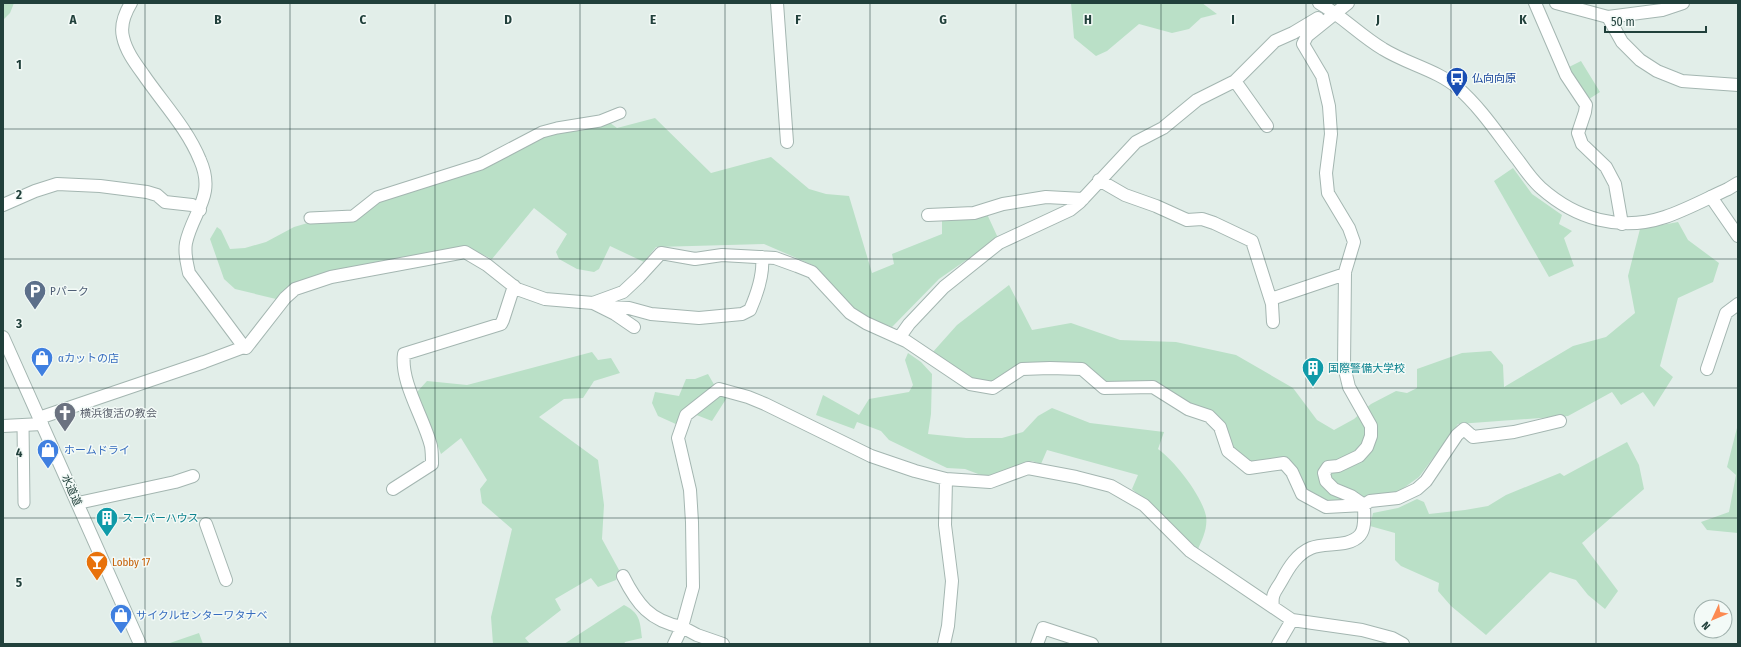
<svg xmlns="http://www.w3.org/2000/svg" width="1741" height="647" font-family="'Fira Sans Condensed','Noto Sans JP',sans-serif">
<style>
.green{fill:#bae0c7}
.lines{fill:none;stroke-linecap:round;stroke-linejoin:round}
.pedestrian-casing{stroke:#a4b6b1;stroke-width:13}
.minor-casing{stroke:#a4b6b1;stroke-width:14}
.tertiary-casing{stroke:#a4b6b1;stroke-width:14}
.pedestrian{stroke:#fff;stroke-width:11}
.minor{stroke:#fff;stroke-width:12}
.tertiary{stroke:#fff;stroke-width:12}
.grid{fill:none;stroke:#21403b;stroke-width:1;stroke-opacity:0.55}
.labels{text-anchor:middle;stroke-width:3;stroke-linejoin:round;paint-order:stroke}
.transit-label{font-size:11px;fill:#164399;stroke:#f3faf7;text-anchor:start}
.service-label{font-size:11px;fill:#4e5e75;stroke:#f3faf7;text-anchor:start}
.shop-label{font-size:11px;fill:#366cbe;stroke:#f3faf7;text-anchor:start}
.culture-label{font-size:11px;fill:#0d838f;stroke:#f3faf7;text-anchor:start}
.worship-label{font-size:11px;fill:#5b616d;stroke:#f3faf7;text-anchor:start}
.street-label{font-size:11px;fill:#21403b;stroke:#f3faf7}
.food-label{font-size:11px;fill:#c56008;stroke:#f3faf7;text-anchor:start}
.grid-label{font-size:13px;text-anchor:middle;font-weight:bold;fill:#21403b;stroke:#f3faf7;stroke-width:3;stroke-linejoin:round;paint-order:stroke}
</style>
<rect width="100%" height="100%" fill="#e2eee9"/>
<path class="green" d="M3 3H14L10 13 3 20Z
M1071 3H1202L1217 14 1201 18 1189 29 1172 33 1139 24 1107 51 1096 56 1074 38Z
M1581 61 1600 92 1586 101 1567 68Z
M655 118 711 173 771 157 809 189 826 194 849 196 872 273 894 264 892 254 942 234V220L987 214 998 238 939 279 892 327 867 318 854 309 815 266 764 244 656 247 644 262 610 246 599 269 594 272 577 269 559 259 556 252 567 234 534 208 492 259 465 246 329 272 294 283 285 290 276 299 235 289 224 279 210 239 217 227 221 230 230 249 245 248 266 242 294 227 311 222 355 219 379 200 543 135 609 122 617 128Z
M1513 168 1532 194 1562 215 1559 224 1572 231 1564 238 1574 266 1549 277 1494 181Z
M1678 222 1688 240 1719 263 1713 282 1678 298 1660 366 1673 377 1654 407 1643 392 1621 405 1612 392 1568 416 1458 424 1419 477 1398 492 1329 502 1305 491 1297 469 1285 457 1249 463 1232 448 1223 426 1178 399 1153 382 1105 385 1083 365 1025 364 992 384 971 380 932 353 957 325 1009 285 1032 330 1071 323 1120 340 1176 342 1236 355 1293 388 1317 420 1334 430 1354 419 1371 404 1396 391 1407 393 1417 388V369L1462 353 1491 351 1503 365 1504 387 1573 346 1606 337 1635 313 1628 276 1640 229Z
M592 352 598 360 611 358 620 373 594 381 583 398 564 399 539 417 598 460 604 505 602 539 619 570 616 580 598 587 591 578 555 599 561 610 525 638 530 644H493L491 617 512 529 482 503 480 489 487 480 461 438 441 454 417 392 427 381 467 385Z
M908 353 921 362 932 374 931 414 928 434 966 438H1002L1023 432 1038 416 1052 408 1090 423 1164 432 1158 449C1175 461 1202 496 1206 516 1208 528 1202 540 1198 549L1132 489 1138 475 1047 450 1041 464 1032 461 986 477 965 469 947 468 889 440 881 431 857 422 854 429 816 415 823 395 859 415 869 399 909 392 913 385 905 360Z
M708 374 716 388 728 396 712 421 686 411 678 425 658 416 652 403 655 392 679 396 686 379H695Z
M1738 424V533L1707 530 1701 522 1729 512 1736 475 1727 467Z
M1627 442 1639 465 1644 489 1582 543 1618 591 1605 609 1588 595 1576 580 1550 572 1486 635 1451 606 1438 591 1439 583 1401 566 1395 560V533L1370 526 1373 513 1398 508 1417 499 1424 502 1429 514 1465 510 1488 506 1506 495 1560 473 1564 476Z
M624 605C640 613 640 621 642 638L625 642 624 644H564Z
M199 633 203 644H167Z"/>
<g class="lines">
<g class="pedestrian-casing">
<path id="pedestrian" d="M310 218 353 216 377 197 481 164 542 132 557 128 600 121 620 113
M23 425 24 503"/>
</g>
<g class="minor-casing">
<path id="minor" d="M777 3 787 142
M1535 3 1566 75 1586 105 1585 112 1578 133 1582 144 1606 167 1615 184 1622 224
M1556 3 1608 17 1622 42 1640 60 1657 71 1682 81 1738 85
M1608 17 1662 10 1683 3
M1235 81 1267 126
M1099 180 1125 195 1156 206 1187 220 1202 219 1214 223 1252 241 1272 304 1273 322
M1711 197 1738 236
M3 205 35 191 57 184 100 186 147 192 157 195 165 202 192 205 200 210
M928 215 974 213 1003 204 1046 197 1083 199
M1271 299 1345 274
M593 303 623 292 639 277 661 253 695 259 722 255 775 258 797 266 812 272 850 313 866 323 906 341 970 384 993 388 1022 369 1050 368 1082 369 1104 388 1153 387 1188 409 1209 416 1220 427 1228 451 1249 468 1284 463 1292 472 1302 494 1326 507 1364 505 1370 501 1398 498 1417 489 1426 481 1457 435 1464 429 1473 437 1514 432 1560 421
M607 307 629 308 651 314 699 318 742 314 750 310C757 294 764 275 762 257
M899 338 909 324 944 287 999 243 1070 210 1080 202 1136 142 1163 128 1197 100 1235 81 1275 41 1293 33 1318 18
M246 348 285 298 295 289 331 277 465 252 487 265 517 289 545 299 593 303 615 314 634 327
M1707 369 1726 313 1738 304
M39 418 204 362 244 347 189 273C187 263 184 254 186 243 193 211 216 196 200 160 187 128 162 102 143 74 135 63 126 51 123 37 120 25 125 13 131 3
M3 426 42 424
M393 489 432 464C432 458 432 452 431 446 424 418 400 382 404 354L501 324 503 320 514 286
M78 503 175 482 193 476
M206 524 226 580
M623 576C637 604 650 621 682 627L674 644
M1273 607C1271 593 1276 591 1282 580 1289 567 1297 554 1311 548 1325 542 1349 548 1360 535 1366 528 1364 514 1364 505L1351 496 1334 489 1326 481 1324 473 1328 467 1338 466 1359 456 1367 447 1371 436V426L1349 387 1344 366 1345 272 1354 242 1349 228 1328 193 1326 173 1331 134 1329 106 1322 76 1303 44 1307 36 1348 3
M723 644 697 635 682 627 693 587 692 522 690 490 678 438 686 415 719 389 748 397 765 404 871 456 915 471 946 479 990 482 1028 468 1076 477 1111 486 1144 505 1190 551 1292 620 1362 630 1392 638 1403 644
M944 644 948 626 952 581 945 525 946 479
M1037 644 1043 628 1092 644
M1278 644 1292 620"/>
</g>
<g class="tertiary-casing">
<path id="tertiary" d="M1319 3C1342 16 1361 36 1383 49 1407 64 1437 70 1458 88 1482 109 1499 136 1518 160 1525 170 1533 181 1541 188 1576 219 1620 232 1665 217 1686 210 1708 198 1728 189L1738 183
M3 337 140 644"/>
</g>
<use href="#pedestrian" class="pedestrian"/>
<use href="#minor" class="minor"/>
<use href="#tertiary" class="tertiary"/>
</g>
<path class="grid" d="M145 3V644M290 3V644M435 3V644M580 3V644M725 3V644M870 3V644M1016 3V644M1161 3V644M1306 3V644M1451 3V644M1596 3V644M3 129H1738M3 259H1738M3 388H1738M3 518H1738"/>
<defs>
<g id="bus-pin" transform="scale(1.15)"><path d="M0 17L-7.5 6A9.5 9.5 0 1 1 7.5 6Z" fill="#1a4fb4" stroke="#f3faf7"/><path d="M-5-6H5V4H4V6H2V4H-2V6H-4V4H-5ZM-3.5-4V0h7V-4ZM-3.5 1.2v1.5H-2V1.2ZM2 1.2v1.5H3.5V1.2Z" fill="#fff"/></g>
<g id="parking-pin" transform="scale(1.15)"><path d="M0 17L-7.5 6A9.5 9.5 0 1 1 7.5 6Z" fill="#5c6f8a" stroke="#f3faf7"/><path d="M-3.5-5.5H1a3.5 3.5 0 0 1 0 7H-1V5.5H-3.5ZM-1-3.4V-.6H.8a1.4 1.4 0 0 0 0-2.8Z" fill="#fff"/></g>
<g id="shop-pin" transform="scale(1.15)"><path d="M0 17L-7.5 6A9.5 9.5 0 1 1 7.5 6Z" fill="#3f7fe0" stroke="#f3faf7"/><path d="M-5-2.5h2.3a2.7 3.5 0 0 1 5.4 0H5L5.5 6h-11ZM-1.5-2.5h3a1.5 2.3 0 0 0-3 0Z" fill="#fff"/></g>
<g id="building-pin" transform="scale(1.15)"><path d="M0 17L-7.5 6A9.5 9.5 0 1 1 7.5 6Z" fill="#0f9aa8" stroke="#f3faf7"/><path d="M-4-6H4V6H1V3H-1V6H-4ZM-2.5-4.3h1.7v1.8h-1.7ZM.8-4.3h1.7v1.8H.8ZM-2.5-1h1.7V.8h-1.7ZM.8-1h1.7V.8H.8Z" fill="#fff"/></g>
<g id="church-pin" transform="scale(1.15)"><path d="M0 17L-7.5 6A9.5 9.5 0 1 1 7.5 6Z" fill="#6b7280" stroke="#f3faf7"/><path d="M-1.2-6h2.4v3.5h3.3v2.4h-3.3V6h-2.4V-.1h-3.3v-2.4h3.3Z" fill="#fff"/></g>
<g id="bar-pin" transform="scale(1.15)"><path d="M0 17L-7.5 6A9.5 9.5 0 1 1 7.5 6Z" fill="#e8710a" stroke="#f3faf7"/><path d="M-6-5H6L.8 .8V4.5H3.5V6h-7V4.5H-.8V.8Z" fill="#fff"/></g>
</defs>
<g fill-rule="evenodd">
<use href="#bus-pin" x="1457" y="78"/>
<use href="#parking-pin" x="35" y="291"/>
<use href="#shop-pin" x="42" y="358"/>
<use href="#building-pin" x="1313" y="368"/>
<use href="#church-pin" x="65" y="413"/>
<use href="#shop-pin" x="48" y="450"/>
<use href="#building-pin" x="107" y="518"/>
<use href="#bar-pin" x="97" y="562"/>
<use href="#shop-pin" x="121" y="615"/>
</g>
<g class="labels">
<g class="transit-label">
<text x="1472" y="82">仏向向原</text>
</g>
<g class="service-label">
<text x="50" y="295">Pパーク</text>
</g>
<g class="shop-label">
<text x="58" y="362">αカットの店</text>
<text x="64" y="454">ホームドライ</text>
<text x="136" y="619">サイクルセンターワタナベ</text>
</g>
<g class="culture-label">
<text x="1328" y="372">国際警備大学校</text>
<text x="122" y="522">スーパーハウス</text>
</g>
<g class="worship-label">
<text x="80" y="417">横浜復活の教会</text>
</g>
<g class="street-label">
<text transform="translate(72 490) rotate(66)" y="4">水道道</text>
</g>
<g class="food-label">
<text x="112" y="566">Lobby 17</text>
</g>
</g>
<g class="grid-label">
<text x="73" y="24">A</text>
<text x="218" y="24">B</text>
<text x="363" y="24">C</text>
<text x="508" y="24">D</text>
<text x="653" y="24">E</text>
<text x="798" y="24">F</text>
<text x="943" y="24">G</text>
<text x="1088" y="24">H</text>
<text x="1233" y="24">I</text>
<text x="1378" y="24">J</text>
<text x="1523" y="24">K</text>
<text x="19" y="69">1</text>
<text x="19" y="199">2</text>
<text x="19" y="328">3</text>
<text x="19" y="457">4</text>
<text x="19" y="587">5</text>
</g>
<rect width="1741" height="647" fill="none" stroke="#21403b" stroke-width="8"/>
<g transform="translate(1713 619) rotate(226)"><circle r="19" fill="#f3faf7" stroke="#9fb0ac"/>
<path d="M0-3L7 15L0 10L-7 15Z" fill="#fc8a51"/>
<text y="-6" font-size="11" font-weight="bold" text-anchor="middle" fill="#21403b">N</text>
</g>
<path d="M1605 26v6h101v-6" fill="none" stroke="#21403b" stroke-width="2"/>
<text x="1611" y="26" font-size="12" fill="#21403b" stroke="#f3faf7" stroke-width="3" paint-order="stroke">50 m</text>
</svg>
